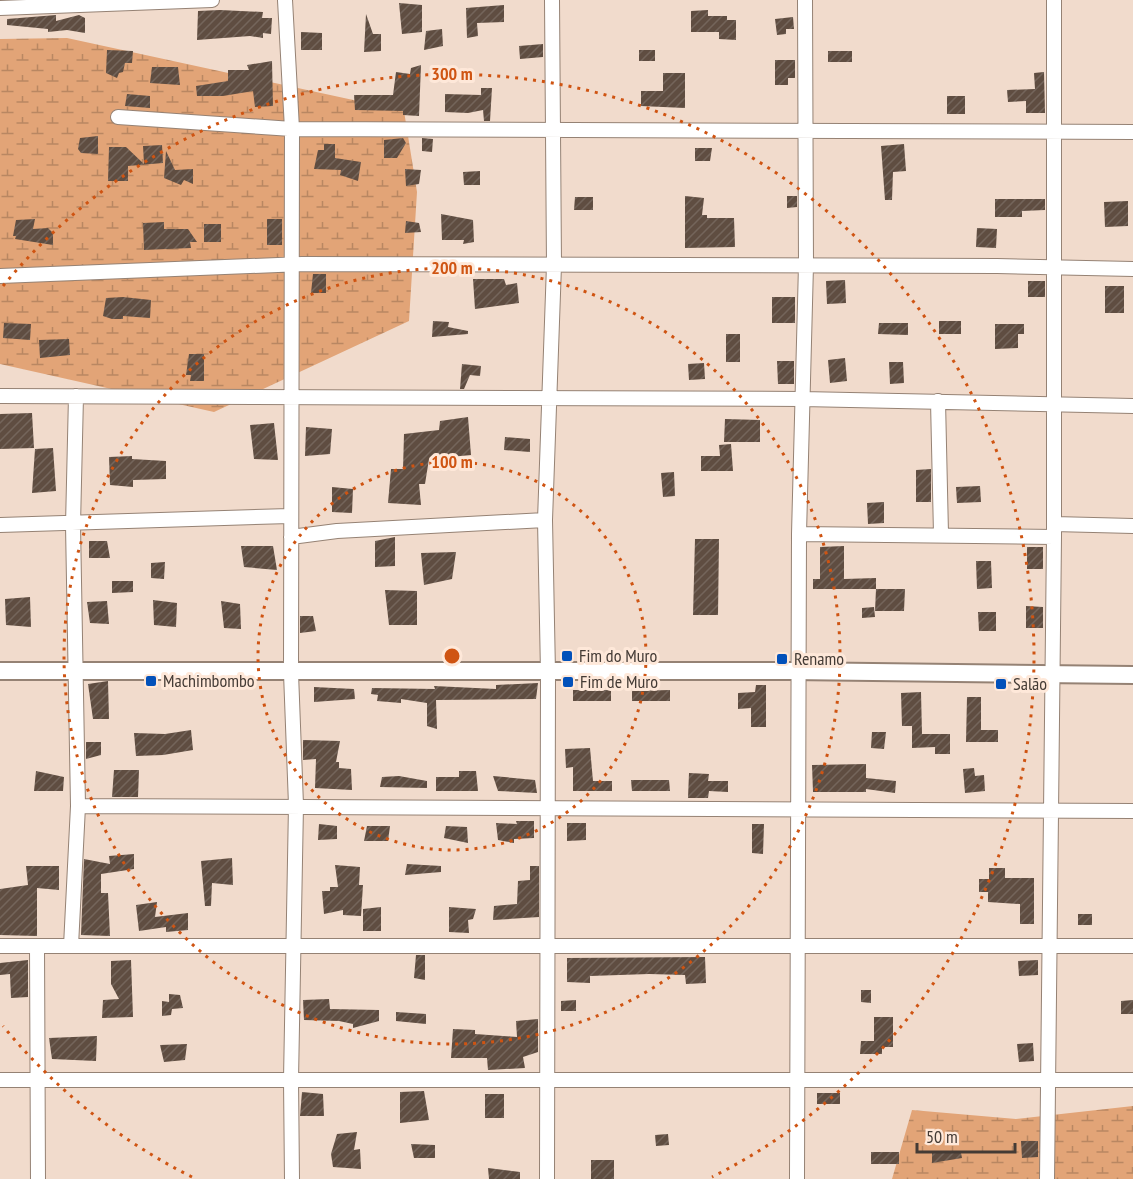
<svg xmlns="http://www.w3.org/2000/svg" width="1133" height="1179" font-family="'PT Sans Narrow',sans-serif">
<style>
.wetland{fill:url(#wetland-marsh)}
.building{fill:url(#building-hatch)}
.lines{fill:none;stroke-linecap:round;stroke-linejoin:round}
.minor-casing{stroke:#958274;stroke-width:16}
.tertiary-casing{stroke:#958274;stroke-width:20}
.minor{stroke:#fff;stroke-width:14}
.tertiary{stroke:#fff;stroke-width:16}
.ring{fill:none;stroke:#cf5412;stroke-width:3;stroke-dasharray:3 6}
.poi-dot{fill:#0251ba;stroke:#fee8d9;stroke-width:2}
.labels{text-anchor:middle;stroke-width:6;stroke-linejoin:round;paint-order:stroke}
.poi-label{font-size:18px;fill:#443b35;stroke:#fee8d9;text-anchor:start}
.centre{fill:#cf5412;stroke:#fee8d9;stroke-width:3}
.ring-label{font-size:18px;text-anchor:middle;font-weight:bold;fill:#cf5412;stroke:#fee8d9;stroke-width:6;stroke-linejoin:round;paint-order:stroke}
</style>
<defs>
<pattern id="wetland-marsh" width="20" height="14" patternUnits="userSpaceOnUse" patternTransform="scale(1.5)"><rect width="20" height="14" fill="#e2a477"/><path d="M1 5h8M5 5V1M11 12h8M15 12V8" fill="none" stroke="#b98762"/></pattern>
<pattern id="building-hatch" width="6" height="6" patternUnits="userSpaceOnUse" patternTransform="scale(1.5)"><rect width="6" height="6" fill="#5f4d41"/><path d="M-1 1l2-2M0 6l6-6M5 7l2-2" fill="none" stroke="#74655b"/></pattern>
</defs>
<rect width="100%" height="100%" fill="#f1dbcc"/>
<path class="wetland" d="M67 38 404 111 417 192 409 321 214 412 0 364V39Z
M1133 1106V1179H892L912 1110 1016 1119Z"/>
<path class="building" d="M399 3 422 5V32L402 34Z
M504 5V22L477 23 478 36 467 38 466 8Z
M220 10 263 12 262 18H272L271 34 263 33V38L250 36 197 40 198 11Z
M708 10V16H727V20H736V40L719 39V32H691V11Z
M366 14 373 34H381V51L364 52Z
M56 15V21L79 15 85 18V33L67 30 48 32V29L7 25V19Z
M793 17 794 29H786V34L777 35 775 19Z
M442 29 443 46 424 50 426 31Z
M301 32 322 33V50H301Z
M543 44V57L520 59 519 46Z
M107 50 133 51 132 63H125L123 72 119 73 117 78 106 73Z
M639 50H655V61H639Z
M828 51H852V62H828Z
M775 60H795V78H788V85H775Z
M272 61 273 106 255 107 253 91 223 96H197L196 86 228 81V70H249L247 65Z
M421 65 419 116 403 115V111L355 110 354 95H393L396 72 410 74 411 68Z
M152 67H178L180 85 150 83Z
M1044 72 1045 113H1026V101L1008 102 1007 90 1035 89 1034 73Z
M663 73H685V108L641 106V91H663Z
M481 88H492L490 121H484L483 110 468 113 445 112V94L481 95Z
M127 94 150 96V108L125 106Z
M947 96H965V114H947Z
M98 136V154L81 153 78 149 80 138Z
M403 138 406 143 397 158H384V140Z
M422 138 433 139 432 152 422 151Z
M324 144H335V158L361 162 358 181 340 175 341 170 314 169 318 150H324Z
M904 144 906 171 893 172 892 200H885L881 146Z
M162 145 163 163 128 166V181H108L109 147H126L144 164 143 146Z
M695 148H712L710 161H695Z
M166 151 175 170 193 169V184L184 180 181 185 164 178Z
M405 169 421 170 419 184 406 186Z
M480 171V185H464L463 172Z
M685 196 704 198 702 215H707V218H734L735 247 685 248Z
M787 196H797V207L787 208Z
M575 197H593V210H574Z
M995 199H1045V210L1022 211V217H995Z
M1128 201V226L1105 227 1104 202Z
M441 214 473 220 474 242 463 244 464 240H442Z
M35 219 33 229 48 228 53 233V245L15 239 16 236H13L16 220Z
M267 219H282V245H267Z
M406 221 419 223 421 232 405 233Z
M164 222V229H188L197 242H190L191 248 144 250 143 223Z
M204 224H221V242H204Z
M977 228 997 229 996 248 976 247Z
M313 274H326V293H311Z
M473 279H504L506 285 517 283 519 303 475 309Z
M845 280 846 303 827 304 826 281Z
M1028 281H1045V297H1028Z
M1105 286H1124V313H1105Z
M123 297 151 300 150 318 123 316V319H112L103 316 106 298Z
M772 297H795V323H772Z
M433 321 449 322 448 327 468 331V334L432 337Z
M939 321H961V334H939Z
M4 323 31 324 30 340 3 338Z
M879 323H908V335L878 334Z
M995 324H1024V334H1018V348L995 349Z
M726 334H740V362H726Z
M69 339 70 355 40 358 39 340Z
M189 354H204V381H190L191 375H186Z
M845 358 847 381 830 383 828 360Z
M777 361H794V384H778Z
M889 362H903L904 383 890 384Z
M704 363 705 379 689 380 688 364Z
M462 364 481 366 480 376 470 375 464 389H460Z
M32 413 34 448 0 449V414Z
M468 417 471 455 429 459 425 484H419L421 505 388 503 391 469H403L404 434 439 430 440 421Z
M725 419 760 420V442H724Z
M274 423 278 460 254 459 250 425Z
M306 427 332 429 330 454 305 456Z
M505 437 530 439V452L504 450Z
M731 444 733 471H701V456H720L719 445Z
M53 448 56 491 32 493 35 449Z
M132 456V459L166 461V479L133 480V487L110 485 109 457Z
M931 469V502H916V470Z
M674 472 675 496 663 497 661 473Z
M980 486 981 502 957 503 956 487Z
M332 487 353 489 352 513 332 512Z
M884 502V523L868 524 867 503Z
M395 537V566L375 567V541Z
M695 539H719L718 615H693Z
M89 541H107L110 558H89Z
M241 546H273L277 570 244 567Z
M844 546V579L876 578V589H813V579H820V547Z
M1027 547H1043V569H1027Z
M456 552 452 579 424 585 421 553Z
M976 561H991L992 588 977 589Z
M165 562 164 579 151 578V563Z
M112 581H133V592L112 593Z
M876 589H905L904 611H875Z
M385 590 417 591V625H389Z
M30 597 31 627 6 625 5 599Z
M153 600 177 603 176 627 154 625Z
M107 601 109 624 90 623 87 602Z
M221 601 240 604 241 629 224 628Z
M1026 606 1043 607V628H1026Z
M874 607 875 617 862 618V608Z
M978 612H996V631H979Z
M300 616H313L316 631 300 633Z
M108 681 109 719H93L88 684Z
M538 683 536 699 436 700 437 729 427 726V703L401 699V703L377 701 378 695 371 694 372 688 435 689 434 686 496 689V685Z
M756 685H766V727H751V708L738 709V693L755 692Z
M314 687 354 689 355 699 314 702Z
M573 690H611V701H573Z
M670 690V701H632V691Z
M921 692 922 734H950V754H935V747L912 748V726H902L901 693Z
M967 697H981V730H998V742H966Z
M191 730 193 750 163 755 136 756 134 733 165 734Z
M872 732H886L884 749 871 748Z
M303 740 340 741 336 762H339V768L351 769 352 790 315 788 316 759 303 760Z
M86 742H101V755L86 759Z
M590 748 593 781H612V791H573V767L566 768 565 749Z
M866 764V778L896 781 895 793 866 789V792H813L812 765Z
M974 768 975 776 984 775 985 791 965 793 963 769Z
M114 770H139L138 797H112Z
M36 771 64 777 63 791H34Z
M459 771H476L478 791H436V777H459Z
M689 773 709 774 708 781H728V792L709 791 708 798H688Z
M399 776 427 781V788L380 787 382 777Z
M493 776 535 780 537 793 498 791Z
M631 780H669L670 791H632Z
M516 821H534V838L514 839V843L498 840 496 823 517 824Z
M567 823H586V840L567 841Z
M319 824 337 826V839L318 840Z
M752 824H764L763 854 752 853Z
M367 826H390L388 841H364Z
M446 826 467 827 468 843 444 838Z
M134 854V869L101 874V893H108L110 936 81 935 84 859 110 864 109 856Z
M232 858 233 885 212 883 211 906H205L201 861Z
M407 864 441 866V872L405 875Z
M335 865 360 867 359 885H363L361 916 343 915V910L324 914 322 891H330V887H338Z
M26 866H59V890L37 888V936L0 935V889L28 885Z
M530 866H539V917L493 920 494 906 517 904 518 881 530 880Z
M989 868H1005V878H1034V924H1020V904L988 902V892H979V879H989Z
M157 902 155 917 188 913V930L166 932V927L139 931 136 905Z
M381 907V931H363V909Z
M449 907 476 909 473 919 468 920 469 933 449 932Z
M1078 914H1092V925H1078Z
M416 955H425V980L414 978Z
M705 957 706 983 686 984 685 975 649 974 590 976V983L567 982V958Z
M28 960V997L11 998 10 974 0 975V963Z
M131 960 133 1017 102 1018 103 1000 119 999 111 984V961Z
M1038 960V975L1019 976 1018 961Z
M861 990H871V1003L861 1002Z
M169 994 180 995 183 1008 172 1009 171 1015 162 1016V1001L169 1002Z
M329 999 330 1009 379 1010V1021L353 1028V1024L339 1021 304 1020 303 1000Z
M576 1000V1011H561V1001Z
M1133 1000V1014H1121V1001Z
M396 1012 426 1014V1024L396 1021Z
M874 1017H893V1047H882V1054H860L861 1041H874Z
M538 1019V1052L523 1057 525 1068 488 1070 487 1058H451L453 1029 475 1030V1034L517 1037 516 1021Z
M97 1036 96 1061 52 1059 49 1038Z
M1033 1043 1034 1061 1019 1062 1017 1044Z
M187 1044 185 1060 164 1062 160 1045Z
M424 1091 429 1120 400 1123V1092Z
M302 1092 323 1094 324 1116H300Z
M817 1093H840V1104H817Z
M485 1094H504V1118H485Z
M357 1132 354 1150 360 1149 361 1169 333 1167 331 1154 337 1134Z
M668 1134 669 1145 656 1146 655 1135Z
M1021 1141H1038V1157L1022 1158Z
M411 1144 435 1145V1158H414Z
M871 1152H899V1164H871Z
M932 1152 961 1153 962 1158 932 1163Z
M591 1160H614V1179H591Z
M488 1168 520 1172V1179H489Z"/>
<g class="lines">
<g class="minor-casing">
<path id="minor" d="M285 0 292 129 291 673 296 805 291 1080 292 1179
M0 8 212 0
M118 117 292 129 1133 132
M0 276 302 264 997 266 1133 269
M0 396 802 399 1133 406
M938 401 941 534
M1054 524 1133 526
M0 525 290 516
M799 534 1054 537
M291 537 337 531 545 520
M78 806 1133 811
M0 946H1133
M37 946 38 1179
M71 946 78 806 73 525 76 396
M0 1080H1133
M547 1179 548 673 545 520 554 265 552 0
M797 1179 799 534 806 265 805 0
M1047 1179 1054 537V0"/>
</g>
<g class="tertiary-casing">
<path id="tertiary" d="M0 671H790L1133 675"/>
</g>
<use href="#minor" class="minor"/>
<use href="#tertiary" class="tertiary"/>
</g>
<g class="ring">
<circle cx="452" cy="656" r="194"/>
<circle cx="452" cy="656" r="388"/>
<path d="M192 1177A582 582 0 0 1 3 1026M3 286A582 582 0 1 1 712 1177"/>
</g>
<g class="poi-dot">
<rect x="561" y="650" width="12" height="12" rx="3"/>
<rect x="776" y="653" width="12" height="12" rx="3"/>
<rect x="145" y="675" width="12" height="12" rx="3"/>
<rect x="562" y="676" width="12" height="12" rx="3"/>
<rect x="995" y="678" width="12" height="12" rx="3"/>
</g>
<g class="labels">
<g class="poi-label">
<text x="579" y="662">Fim do Muro</text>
<text x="794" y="665">Renamo</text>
<text x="163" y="687">Machimbombo</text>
<text x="580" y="688">Fim de Muro</text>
<text x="1013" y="690">Salão</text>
</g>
</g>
<circle cx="452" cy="656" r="9" class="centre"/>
<g class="ring-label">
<text x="452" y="80">300 m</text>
<text x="452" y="274">200 m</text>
<text x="452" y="468">100 m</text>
</g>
<path d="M917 1143v9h98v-9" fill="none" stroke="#443b35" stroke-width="3"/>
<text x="926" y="1143" font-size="18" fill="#443b35" stroke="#fee8d9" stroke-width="4.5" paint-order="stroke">50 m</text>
</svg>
